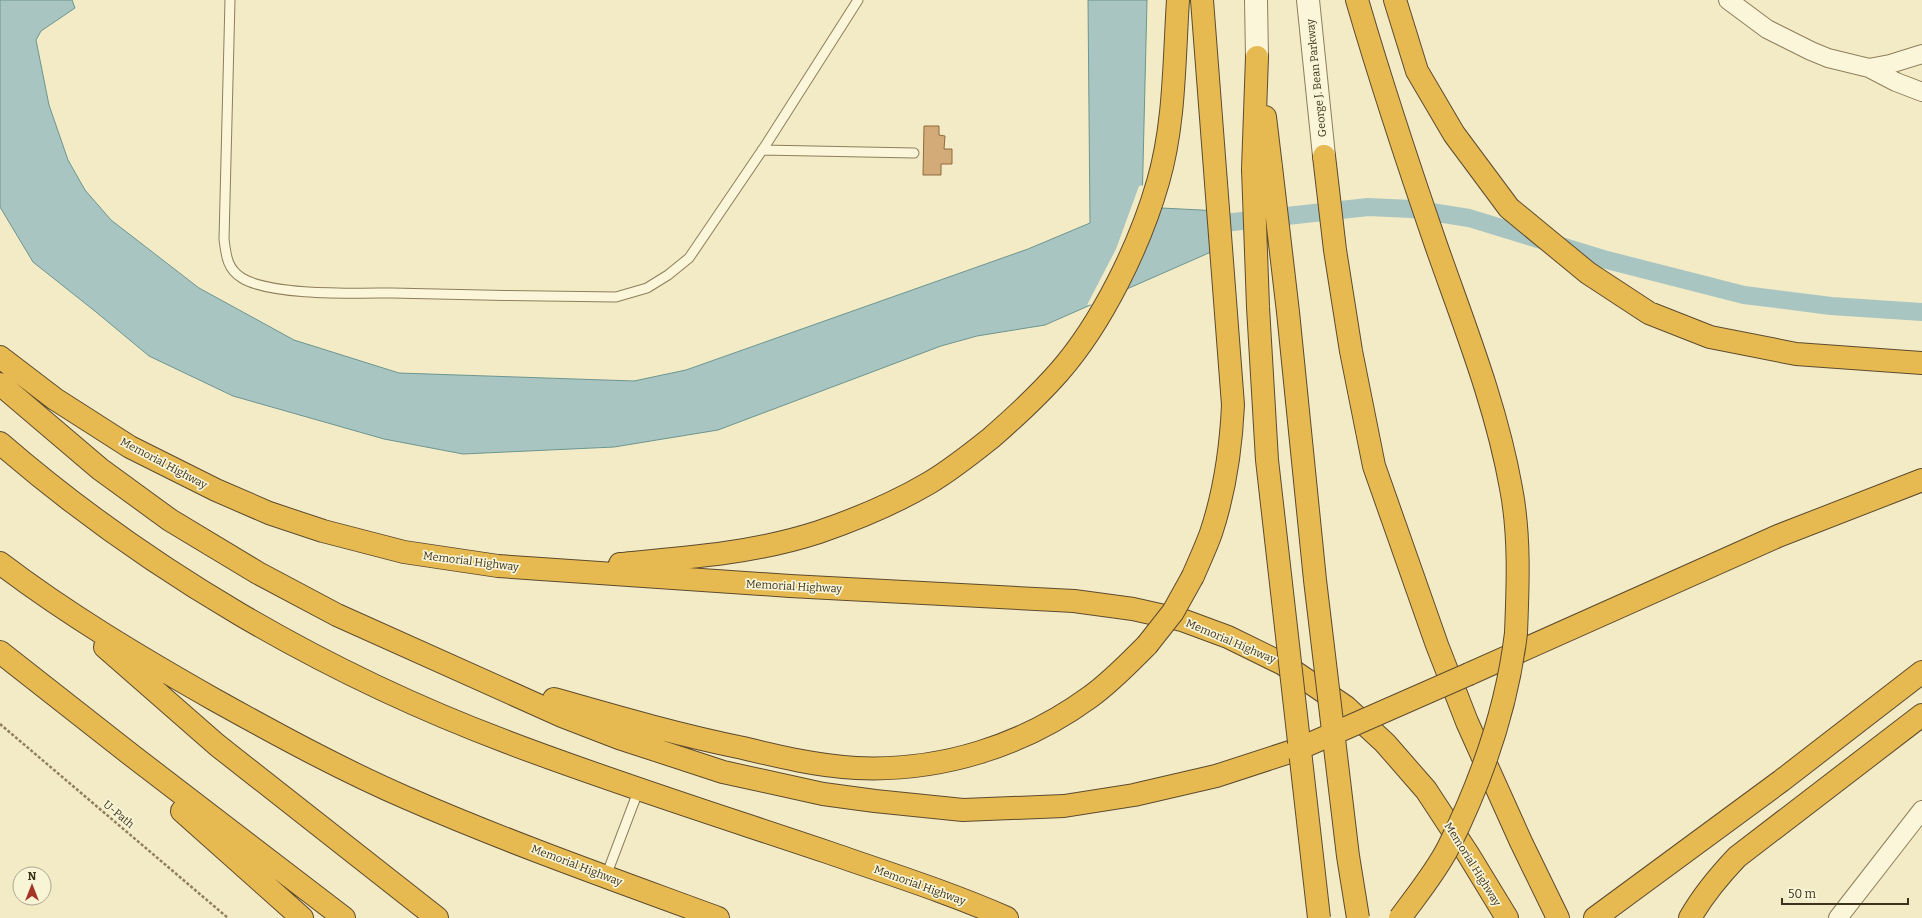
<svg xmlns="http://www.w3.org/2000/svg" width="1922" height="918" font-family="Bitter,serif">
<style>
.water{fill:#a8c5c1;stroke:#6d9590}
.pier{fill:#f2ebc6}
.lines{fill:none;stroke-linecap:round;stroke-linejoin:round}
.canal{stroke:#a8c5c1;stroke-width:18}
.building{fill:#d3ab79;stroke:#906a3d}
.service-casing{stroke:#8f7e5a;stroke-width:11}
.minor-casing{stroke:#8f7e5a;stroke-width:20}
.tertiary-casing{stroke:#8f7e5a;stroke-width:24}
.motorway-casing{stroke:#5d4b2e;stroke-width:24}
.path{stroke:#8f7e5a;stroke-width:2.5;stroke-dasharray:3 2;stroke-linecap:butt}
.service{stroke:#fbf6da;stroke-width:9}
.minor{stroke:#fbf6da;stroke-width:18}
.tertiary{stroke:#fbf6da;stroke-width:22}
.motorway{stroke:#e7ba51;stroke-width:22}
.motorway-bridge-casing{stroke:#5d4b2e;stroke-width:24;stroke-linecap:butt}
.motorway-bridge{stroke:#e7ba51;stroke-width:22}
.labels{text-anchor:middle;stroke-width:3.5;stroke-linejoin:round;paint-order:stroke}
.street-label{font-size:11px;fill:#3e321f;stroke:#f8f4d6}
</style>
<rect width="100%" height="100%" fill="#f2ebc6"/>
<path class="water" d="M0 0H72L75 8 41 31 36 40 49 105 68 160 85 190 111 220 199 288 294 340 399 373 634 381 686 370 1028 249 1090 223 1088 0H1147L1142 207 1220 211 1211 252 1045 325 977 336 941 346 718 430 614 447 463 454 384 439 233 396 149 356 96 312 33 262 0 207Z"/>
<path class="pier" d="M1145 185 1144 206H1161L1143 257 1126 291 1098 304 1087 305 1116 249 1139 186Z"/>
<g class="lines">
<path class="canal" d="M1206 225 1368 207 1412 209 1469 218 1607 260 1744 295 1831 306 1922 312"/>
</g>
<path class="building" d="M924 126H939V135L945 136 944 149H952V164H941V175H923Z"/>
<g class="lines">
<g class="service-casing">
<path id="service" d="M230 0 224 239C226 255 227 269 242 278 271 296 356 293 392 293 467 295 541 296 616 297L647 288 668 275 689 258 767 143 858 0
M762 150 914 153
M606 876 639 789"/>
</g>
<g class="minor-casing">
<path id="minor" d="M1728 0 1767 29 1811 51 1828 58 1869 68 1896 82 1922 92
M1869 68 1890 64 1922 54
M1838 918 1922 810"/>
</g>
<g class="tertiary-casing">
<path id="tertiary" d="M1256 0 1257 57
M1308 0 1324 156"/>
</g>
<g class="motorway-casing">
<path id="motorway" d="M1357 0C1381 82 1408 164 1436 245 1464 325 1496 404 1511 488 1520 535 1518 584 1516 633
M1395 0 1417 71 1454 134 1509 208 1588 273 1649 313 1710 337 1796 354 1922 363
M1265 117 1271 167
M1324 156 1335 250 1351 351 1374 466 1437 645 1467 722 1521 842 1558 918
M1253 169 1257 57
M0 357 55 399 130 447 216 490 269 513 323 531 404 552 498 566 541 569 790 586 1074 601 1133 609 1182 620 1228 637 1283 664 1346 707 1385 743 1426 790 1468 854 1507 918
M0 384 100 469 170 520 258 573 337 615 562 716 619 738 723 772 823 794 875 801 963 810 1064 806 1134 795 1216 776 1296 750
M0 443C148 571 324 673 507 742 612 782 720 816 827 852 887 873 948 892 1007 918
M0 563C67 614 141 658 215 700 278 735 342 770 409 799 510 843 615 880 718 918
M620 564C687 558 755 553 819 532 857 519 895 503 929 483 951 470 971 454 991 438 1015 417 1038 396 1059 372 1102 323 1140 245 1158 182 1175 124 1174 60 1178 0
M1193 576C1199 562 1206 547 1211 533 1225 491 1231 448 1233 405L1202 0
M105 647 217 745 437 918
M0 652 130 754 344 918
M1469 674 1778 536 1922 480
M554 699C617 717 679 735 743 748 780 757 818 766 856 768 940 772 1023 746 1090 697 1111 682 1129 663 1147 645
M182 811 302 918
M1595 918 1781 781 1922 672
M1690 918C1703 895 1719 876 1737 857L1922 715"/>
</g>
<path class="path" d="M0 724 228 918"/>
<use href="#service" class="service"/>
<use href="#minor" class="minor"/>
<use href="#tertiary" class="tertiary"/>
<use href="#motorway" class="motorway"/>
<g class="motorway-bridge-casing">
<path id="motorway-bridge" d="M1271 167 1288 312 1315 580 1348 856 1358 918
M1253 169 1258 307 1267 460 1319 918
M1147 645 1173 612 1193 576
M1296 750 1469 674
M1400 918C1416 896 1435 873 1448 848 1482 780 1507 708 1516 633"/>
</g>
<use href="#motorway-bridge" class="motorway-bridge"/>
</g>
<g class="labels">
<g class="street-label">
<text transform="translate(1316 78) rotate(-96)" y="4">George J. Bean Parkway</text>
<text transform="translate(164 463) rotate(28)" y="4">Memorial Highway</text>
<text transform="translate(471 561) rotate(7)" y="4">Memorial Highway</text>
<text transform="translate(794 586) rotate(3)" y="4">Memorial Highway</text>
<text transform="translate(1231 641) rotate(23)" y="4">Memorial Highway</text>
<text transform="translate(119 814) rotate(40)" y="4">U-Path</text>
<text transform="translate(1473 864) rotate(58)" y="4">Memorial Highway</text>
<text transform="translate(577 865) rotate(21)" y="4">Memorial Highway</text>
<text transform="translate(920 885) rotate(20)" y="4">Memorial Highway</text>
</g>
</g>
<g transform="translate(32 886)"><circle r="19" fill="#f8f4d6" stroke="#aea68d"/>
<path d="M0-3L7 15L0 10L-7 15Z" fill="#a33624"/>
<text y="-6" font-size="11" font-weight="bold" text-anchor="middle" fill="#3e321f">N</text>
</g>
<path d="M1782 898v6h126v-6" fill="none" stroke="#3e321f" stroke-width="2"/>
<text x="1788" y="898" font-size="12" fill="#3e321f" stroke="#f8f4d6" stroke-width="3" paint-order="stroke">50 m</text>
</svg>
